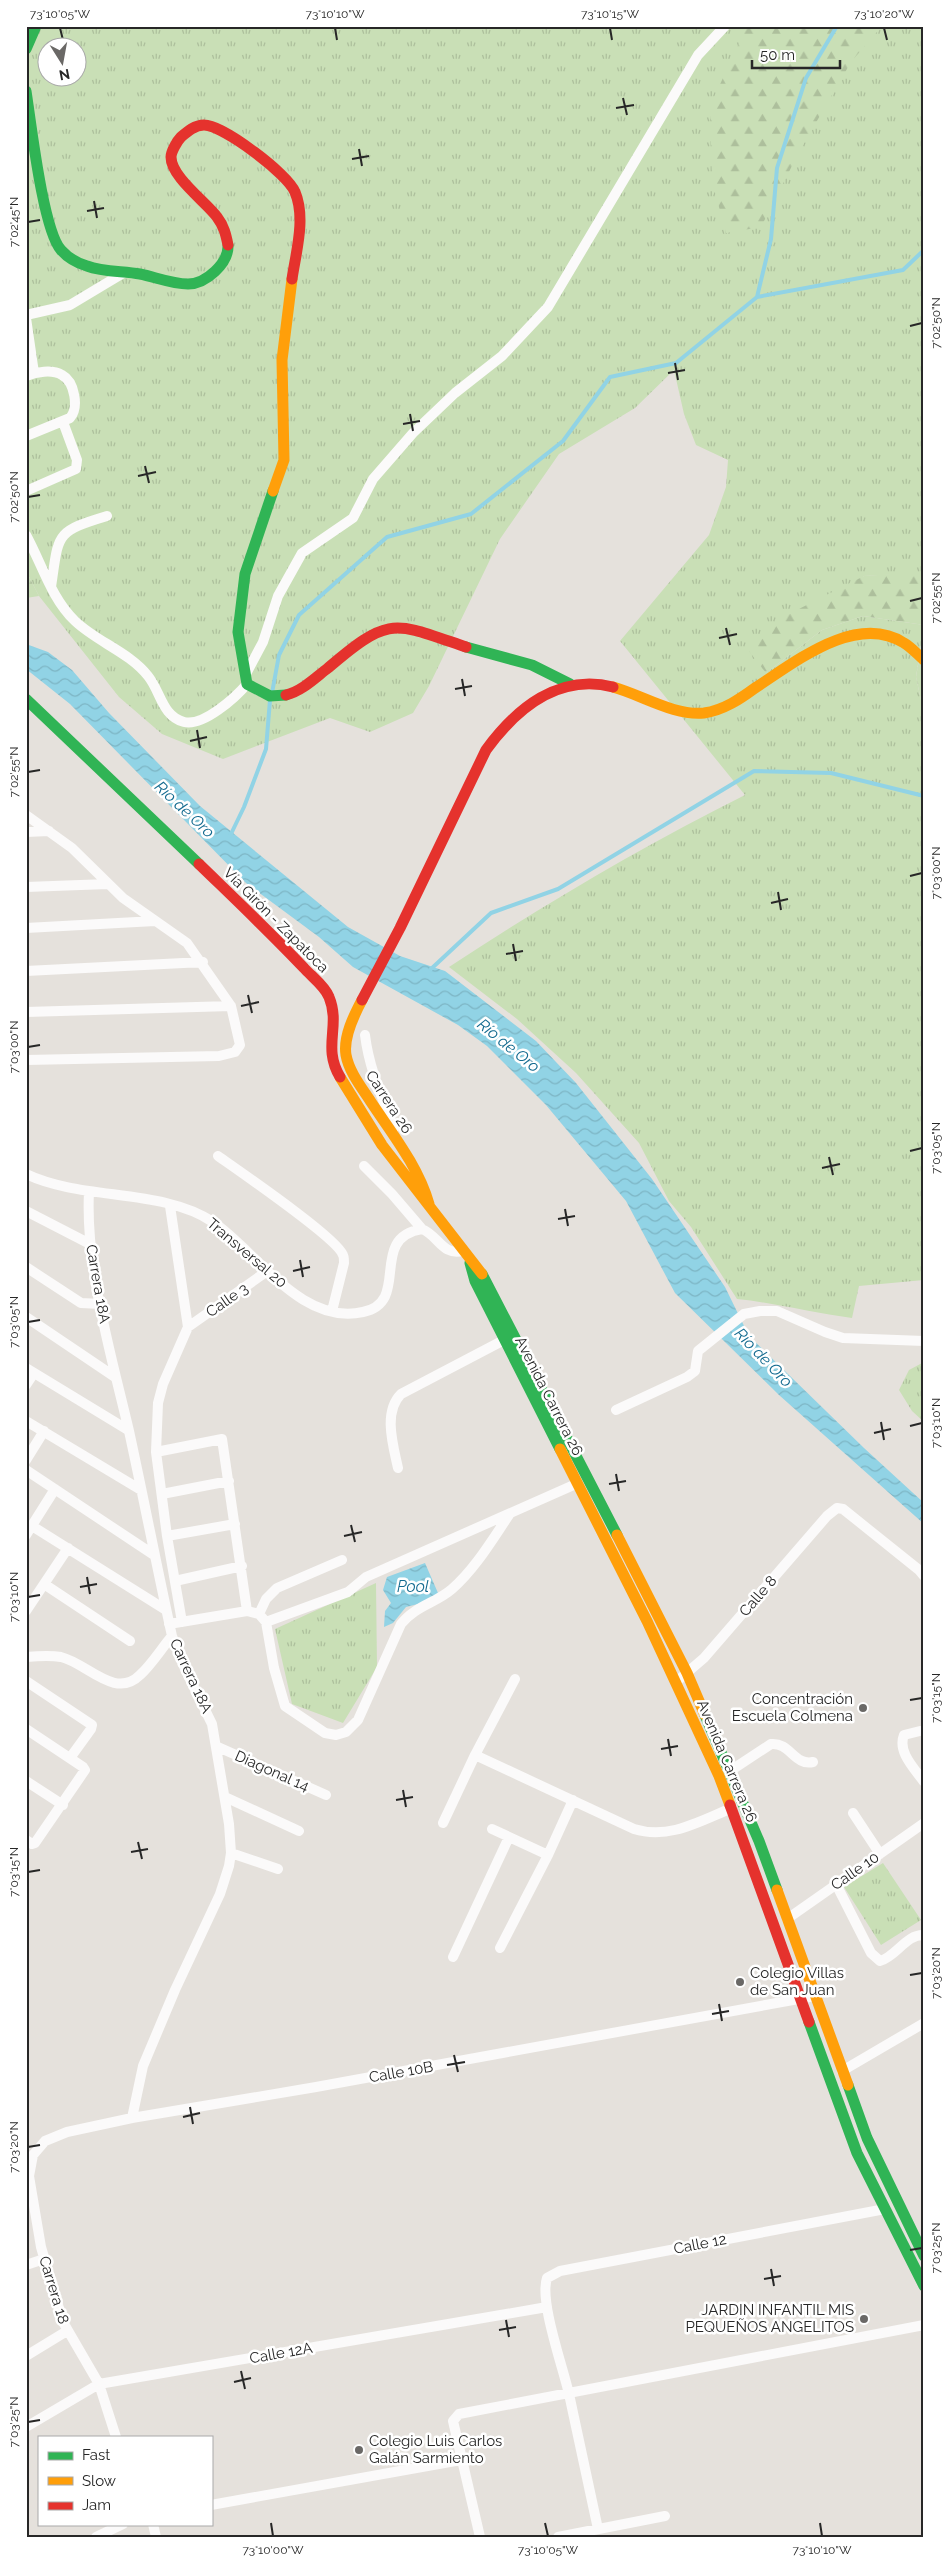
<svg xmlns="http://www.w3.org/2000/svg" width="950" height="2563" font-family="Raleway,sans-serif">
<style>
.grass{fill:url(#grass-tufts);fill-rule:evenodd}
.forest{fill:url(#forest-firs)}
.water{fill:url(#water-waves)}
.lines{fill:none;stroke-linecap:round;stroke-linejoin:round}
.stream{stroke:#91d3e5;stroke-width:4}
.street{stroke:#fbfafa;stroke-width:10}
.fast{stroke:#30b455;stroke-width:11}
.slow{stroke:#ff9f0a;stroke-width:11}
.jam{stroke:#e5322d;stroke-width:11}
.ticks{fill:none;stroke:#272727;stroke-width:2}
.poi-dot{fill:#6a6866;stroke:#fff;stroke-width:2}
.labels{text-anchor:middle;stroke-width:5;stroke-linejoin:round;paint-order:stroke}
.street-label{font-size:15px;fill:#272727;stroke:#fff}
.poi-label{font-size:15px;fill:#272727;stroke:#fff;text-anchor:end}
.water-label{font-size:16px;font-style:italic;fill:#126a8f;stroke:#fff}
.neatline{fill:none;stroke:#272727;stroke-width:2}
.ticks-label{font-size:12px;text-anchor:middle;fill:#272727}
</style>
<defs>
<pattern id="grass-tufts" width="24" height="20" patternUnits="userSpaceOnUse" patternTransform="scale(1.25)"><rect width="24" height="20" fill="#c9dfb6"/><path d="M3 7l-1-3M5 7V3M7 7l1-3M15 17l-1-3M17 17v-4M19 17l1-3" fill="none" stroke="#adbf9c"/></pattern>
<pattern id="forest-firs" width="22" height="20" patternUnits="userSpaceOnUse" patternTransform="scale(1.25)"><rect width="22" height="20" fill="#c9dfb6"/><path d="M5 1l3.5 6h-7zM16 11l3.5 6h-7z" fill="#adbf9c"/></pattern>
<pattern id="water-waves" width="16" height="10" patternUnits="userSpaceOnUse" patternTransform="scale(1.25)"><rect width="16" height="10" fill="#91d3e5"/><path d="M0 5q4-4 8 0t8 0" fill="none" stroke="#7db5c4"/></pattern>
</defs>
<rect width="100%" height="100%" fill="#e5e1dc"/>
<path class="grass" d="M38 26H924V207L922 209H924V573L864 576 766 673 822 630 863 616 924 625 916 677 924 714V1280L859 1286 852 1318C813 1313 776 1303 737 1299L691 1227 669 1201 639 1143 576 1073 517 1019 449 967C545 904 643 846 745 795L620 641 709 535 726 487 728 460 696 445 684 414 674 370 635 408 559 454 500 539 429 686 413 713 370 732 330 718 223 759 162 734 119 697 39 596 26 571V38ZM48 48H78V78H48Z
M924 1362V1422L912 1411 899 1390 909 1370Z
M376 1583 377 1667 343 1723 292 1704 275 1629Z
M883 1863 921 1920 881 1945 844 1887Z"/>
<path class="forest" d="M747 26H882L851 62 799 152 761 227 726 233 712 181 710 106Z
M26 571 39 596 26 598Z
M918 572 924 573V625L863 616 822 630 766 673 745 646 785 616 864 576Z
M924 630V714L916 677Z"/>
<path class="water" d="M26 644 48 652 72 670 109 713 200 806 348 927 400 956 445 971 536 1041 576 1083 652 1179 725 1287 749 1336 864 1448 924 1503V1524L779 1395 675 1293 626 1201 546 1105 487 1046 458 1025 353 967 319 937 246 883 70 704 26 669Z
M425 1563 438 1593 426 1602 406 1607 393 1623 384 1627 385 1611 391 1603 383 1590 387 1577Z"/>
<g class="lines">
<path class="stream" d="M757 297 903 270 924 250
M272 693 279 655 299 615 387 537 471 514 563 441 610 377 676 363 757 297 771 239 777 168 806 78 837 26
M230 836 244 807 266 749 270 700
M431 969 491 913 558 889 754 771 831 773 924 796"/>
<path class="street" d="M26 315 70 305 125 272
M26 318 34 373
M26 376C36 372 52 369 62 375 75 382 79 408 70 418L26 436
M26 491 76 469 77 460 63 422
M26 535C42 564 51 598 75 621 97 642 129 652 148 676 161 692 162 716 184 722 203 727 236 697 247 684
M51 587C59 534 54 532 107 516
M246 674 263 642 278 596 302 553 353 518 373 479 413 433 455 393 502 356 548 307 698 55 725 26
M26 815 72 848 123 898 187 943 231 1006 240 1045 235 1052 219 1056 26 1060
M26 832 49 831
M26 887 108 884
M26 928 155 921
M26 971 203 962
M26 1012 231 1006
M365 1035C369 1068 382 1097 394 1129
M218 1156C239 1171 337 1238 343 1255 344 1256 344 1262 344 1263L332 1311
M364 1166 392 1194 422 1229
M26 1174C83 1201 162 1188 213 1222 257 1252 301 1326 363 1312 412 1302 367 1238 422 1229 439 1236 442 1256 463 1251
M89 1192C85 1267 112 1358 129 1431 144 1500 157 1568 172 1636L185 1669 212 1724 229 1824 231 1853 229 1866 220 1894 175 1990 143 2066 132 2118
M170 1206 188 1327 163 1384 158 1403 156 1452 167 1536 182 1622
M26 1211 90 1244
M26 1267 81 1303 101 1304
M26 1317 115 1377
M188 1327 266 1272
M26 1368 128 1430
M26 1385 34 1373
M616 1410 687 1377 695 1371 698 1351 744 1314 760 1311H777L825 1332 843 1338 924 1341
M26 1421 141 1490
M156 1452 222 1439 247 1611
M26 1460 44 1431
M398 1468C393 1445 383 1412 401 1394L504 1340
M26 1470 154 1555
M162 1494 229 1481
M32 1526 166 1610
M26 1535 55 1489
M167 1536 235 1524
M175 1581 242 1566
M44 1584 130 1641
M26 1611 68 1548
M259 1614 266 1599 277 1588 342 1560
M266 1622 348 1592 366 1577 576 1484
M169 1624 247 1611 259 1614 266 1622 274 1668 285 1706 325 1733 336 1735 346 1732 358 1720 401 1624C415 1606 436 1603 452 1589 475 1569 492 1540 509 1515
M26 1657C37 1656 50 1655 61 1657 87 1663 115 1700 140 1675 152 1664 161 1649 172 1636
M26 1681 92 1725 91 1729 70 1758
M676 1682 704 1658 827 1516 837 1508 843 1509 919 1570 924 1576
M26 1729 83 1767 85 1770 35 1843 32 1844 26 1840
M920 1731 904 1735C897 1752 915 1769 924 1782
M218 1747 326 1795
M475 1755 634 1829C669 1840 700 1821 732 1808
M730 1771 771 1744C790 1742 794 1766 813 1762
M26 1781 63 1805
M225 1797 299 1831
M853 1813 880 1854
M443 1823 475 1755 515 1679
M492 1829 548 1855
M231 1853 278 1869
M836 1884 871 1953 880 1961C896 1957 906 1934 924 1935
M787 1919 924 1823
M500 1948 548 1855 573 1800
M453 1957 509 1837
M842 2071 924 2023
M26 2265 44 2259
M26 2356 67 2331
M26 2427 99 2384 547 2307
M116 2437 99 2384 63 2322 41 2247 29 2176 33 2155 45 2141 67 2132 132 2118 316 2087 815 1996
M211 2505 461 2460
M153 2524 156 2537
M598 2529C588 2484 579 2439 569 2394 563 2367 539 2301 547 2278L560 2271 885 2209
M96 2537 123 2524
M480 2537 453 2421 459 2414 924 2325
M558 2537 665 2516"/>
<path class="fast" d="M26 49 36 26
M26 91C31 123 43 230 61 250 68 258 77 263 87 266 103 272 123 271 140 274 155 277 172 284 188 284 206 284 229 263 228 245
M273 491 245 574 238 632 247 684 270 696 286 695
M466 647 532 665 570 684
M26 699 199 864
M470 1263 475 1281 560 1449
M482 1274 617 1535
M705 1715 759 1841 777 1890
M809 2022 857 2153 924 2286
M848 2085 867 2138 924 2256"/>
<path class="slow" d="M273 491 284 460 282 360 292 279
M613 687C642 695 674 716 704 713 724 710 740 699 755 688 794 663 856 612 904 643 911 647 917 654 924 660
M362 1000C354 1015 343 1037 346 1055 349 1072 362 1088 371 1102 393 1135 418 1166 429 1204
M340 1077 382 1145 482 1274
M560 1449 647 1621 719 1776 730 1805
M617 1535 687 1673 705 1715
M777 1890 848 2085"/>
<path class="jam" d="M228 245C226 235 224 226 217 217 206 202 171 177 171 157 171 152 177 141 181 137 188 131 195 125 204 125 223 125 288 174 295 192 306 218 296 252 292 279
M286 695C302 691 315 678 328 668 390 615 393 622 466 647
M199 864C234 898 270 932 304 968 311 976 325 986 329 997 341 1026 322 1047 340 1077
M362 1000 400 928 486 750C516 709 559 673 613 687
M730 1805 809 2022"/>
</g>
<path class="ticks" d="M60 28 63 40M335 28 337 40M610 28 612 40M884 28 887 40M623 98 627 115M616 108 634 105M359 149 362 166M352 159 369 156M94 201 97 218M87 211 104 208M28 222 40 220M910 326 922 323M675 363 678 380M668 373 685 370M410 414 413 431M403 424 420 421M145 466 149 483M138 476 156 472M28 497 40 495M910 601 922 598M726 628 730 645M719 638 737 634M462 679 465 696M455 689 472 686M197 730 200 748M190 741 207 737M28 772 40 770M910 876 922 873M778 892 781 910M771 903 788 899M513 944 516 961M506 954 523 951M248 995 252 1013M241 1006 259 1002M28 1047 40 1045M910 1151 922 1148M829 1157 833 1175M822 1168 840 1164M565 1209 568 1226M558 1219 575 1216M300 1260 303 1277M293 1271 310 1267M28 1322 40 1320M881 1422 884 1440M910 1426 922 1423M874 1433 891 1429M616 1474 619 1491M609 1484 626 1481M351 1525 355 1542M344 1536 362 1532M87 1577 90 1594M80 1587 97 1584M28 1597 40 1595M910 1700 922 1698M668 1739 671 1756M661 1749 678 1746M403 1790 406 1807M396 1800 413 1797M138 1842 142 1859M131 1852 148 1849M28 1872 40 1870M910 1975 922 1973M719 2004 722 2021M712 2014 729 2011M454 2055 458 2072M447 2065 465 2062M190 2107 193 2124M183 2117 200 2113M28 2147 40 2145M910 2250 922 2248M771 2269 774 2286M764 2279 781 2276M506 2320 509 2337M499 2330 516 2327M241 2371 245 2389M234 2382 251 2378M28 2422 40 2420M271 2523 273 2536M545 2523 548 2536M820 2523 822 2536"/>
<g class="poi-dot">
<circle cx="863" cy="1708" r="5"/>
<circle cx="740" cy="1982" r="5"/>
<circle cx="864" cy="2319" r="5"/>
<circle cx="359" cy="2450" r="5"/>
</g>
<g class="labels">
<g class="street-label">
<text transform="translate(276 920) rotate(45)" y="5">Vía Girón - Zapatoca</text>
<text transform="translate(389 1102) rotate(57)" y="5">Carrera 26</text>
<text transform="translate(247 1253) rotate(40)" y="5">Transversal 20</text>
<text transform="translate(98 1284) rotate(80)" y="5">Carrera 18A</text>
<text transform="translate(227 1300) rotate(-35)" y="5">Calle 3</text>
<text transform="translate(549 1396) rotate(63)" y="5">Avenida Carrera 26</text>
<text transform="translate(758 1596) rotate(-49)" y="5">Calle 8</text>
<text transform="translate(191 1676) rotate(65)" y="5">Carrera 18A</text>
<text transform="translate(727 1761) rotate(67)" y="5">Avenida Carrera 26</text>
<text transform="translate(272 1771) rotate(24)" y="5">Diagonal 14</text>
<text transform="translate(855 1871) rotate(-35)" y="5">Calle 10</text>
<text transform="translate(401 2072) rotate(-10)" y="5">Calle 10B</text>
<text transform="translate(700 2244) rotate(-11)" y="5">Calle 12</text>
<text transform="translate(54 2290) rotate(73)" y="5">Carrera 18</text>
<text transform="translate(281 2353) rotate(-10)" y="5">Calle 12A</text>
</g>
<g class="poi-label">
<text x="853" y="1704">Concentración<tspan x="853" dy="17">Escuela Colmena</tspan></text>
<text x="750" y="1978" text-anchor="start">Colegio Villas<tspan x="750" dy="17">de San Juan</tspan></text>
<text x="854" y="2315">JARDIN INFANTIL MIS<tspan x="854" dy="17">PEQUEÑOS ANGELITOS</tspan></text>
<text x="369" y="2446" text-anchor="start">Colegio Luis Carlos<tspan x="369" dy="17">Galán Sarmiento</tspan></text>
</g>
<g class="water-label">
<text transform="translate(185 809) rotate(43)" y="6">Río de Oro</text>
<text transform="translate(509 1045) rotate(39)" y="6">Río de Oro</text>
<text transform="translate(764 1357) rotate(46)" y="6">Río de Oro</text>
<text x="413" y="1592">Pool</text>
</g>
</g>
<rect width="950" height="2563" fill="none" stroke="#ffffff" stroke-width="55"/>
<rect x="38" y="2436" width="175" height="90" fill="#ffffff" stroke="#a9a9a9"/>
<rect x="48" y="2452" width="25" height="8" fill="#30b455" stroke="#a9a9a9"/>
<text x="82" y="2460" font-size="15" fill="#272727">Fast</text>
<rect x="48" y="2477" width="25" height="8" fill="#ff9f0a" stroke="#a9a9a9"/>
<text x="82" y="2486" font-size="15" fill="#272727">Slow</text>
<rect x="48" y="2502" width="25" height="8" fill="#e5322d" stroke="#a9a9a9"/>
<text x="82" y="2510" font-size="15" fill="#272727">Jam</text>
<g transform="translate(62 62) rotate(169)"><circle r="24" fill="#ffffff" stroke="#a9a9a9"/>
<path d="M0-4L9 19L0 12L-9 19Z" fill="#6a6866"/>
<text y="-8" font-size="14" font-weight="bold" text-anchor="middle" fill="#272727">N</text>
</g>
<path d="M752 60v8h88v-8" fill="none" stroke="#272727" stroke-width="2.5"/>
<text x="760" y="60" font-size="15" fill="#272727" stroke="#ffffff" stroke-width="4" paint-order="stroke">50 m</text>
<rect x="28" y="28" width="894" height="2508" class="neatline"/>
<g class="ticks-label">
<text x="60" y="18">73°10'05"W</text>
<text x="335" y="18">73°10'10"W</text>
<text x="610" y="18">73°10'15"W</text>
<text x="884" y="18">73°10'20"W</text>
<text transform="translate(14 222) rotate(-90)" y="4">7°02'45"N</text>
<text transform="translate(936 323) rotate(-90)" y="4">7°02'50"N</text>
<text transform="translate(14 497) rotate(-90)" y="4">7°02'50"N</text>
<text transform="translate(936 598) rotate(-90)" y="4">7°02'55"N</text>
<text transform="translate(14 772) rotate(-90)" y="4">7°02'55"N</text>
<text transform="translate(936 873) rotate(-90)" y="4">7°03'00"N</text>
<text transform="translate(14 1047) rotate(-90)" y="4">7°03'00"N</text>
<text transform="translate(936 1148) rotate(-90)" y="4">7°03'05"N</text>
<text transform="translate(14 1322) rotate(-90)" y="4">7°03'05"N</text>
<text transform="translate(936 1423) rotate(-90)" y="4">7°03'10"N</text>
<text transform="translate(14 1597) rotate(-90)" y="4">7°03'10"N</text>
<text transform="translate(936 1698) rotate(-90)" y="4">7°03'15"N</text>
<text transform="translate(14 1872) rotate(-90)" y="4">7°03'15"N</text>
<text transform="translate(936 1973) rotate(-90)" y="4">7°03'20"N</text>
<text transform="translate(14 2147) rotate(-90)" y="4">7°03'20"N</text>
<text transform="translate(936 2248) rotate(-90)" y="4">7°03'25"N</text>
<text transform="translate(14 2422) rotate(-90)" y="4">7°03'25"N</text>
<text x="273" y="2554">73°10'00"W</text>
<text x="548" y="2554">73°10'05"W</text>
<text x="822" y="2554">73°10'10"W</text>
</g>
</svg>
